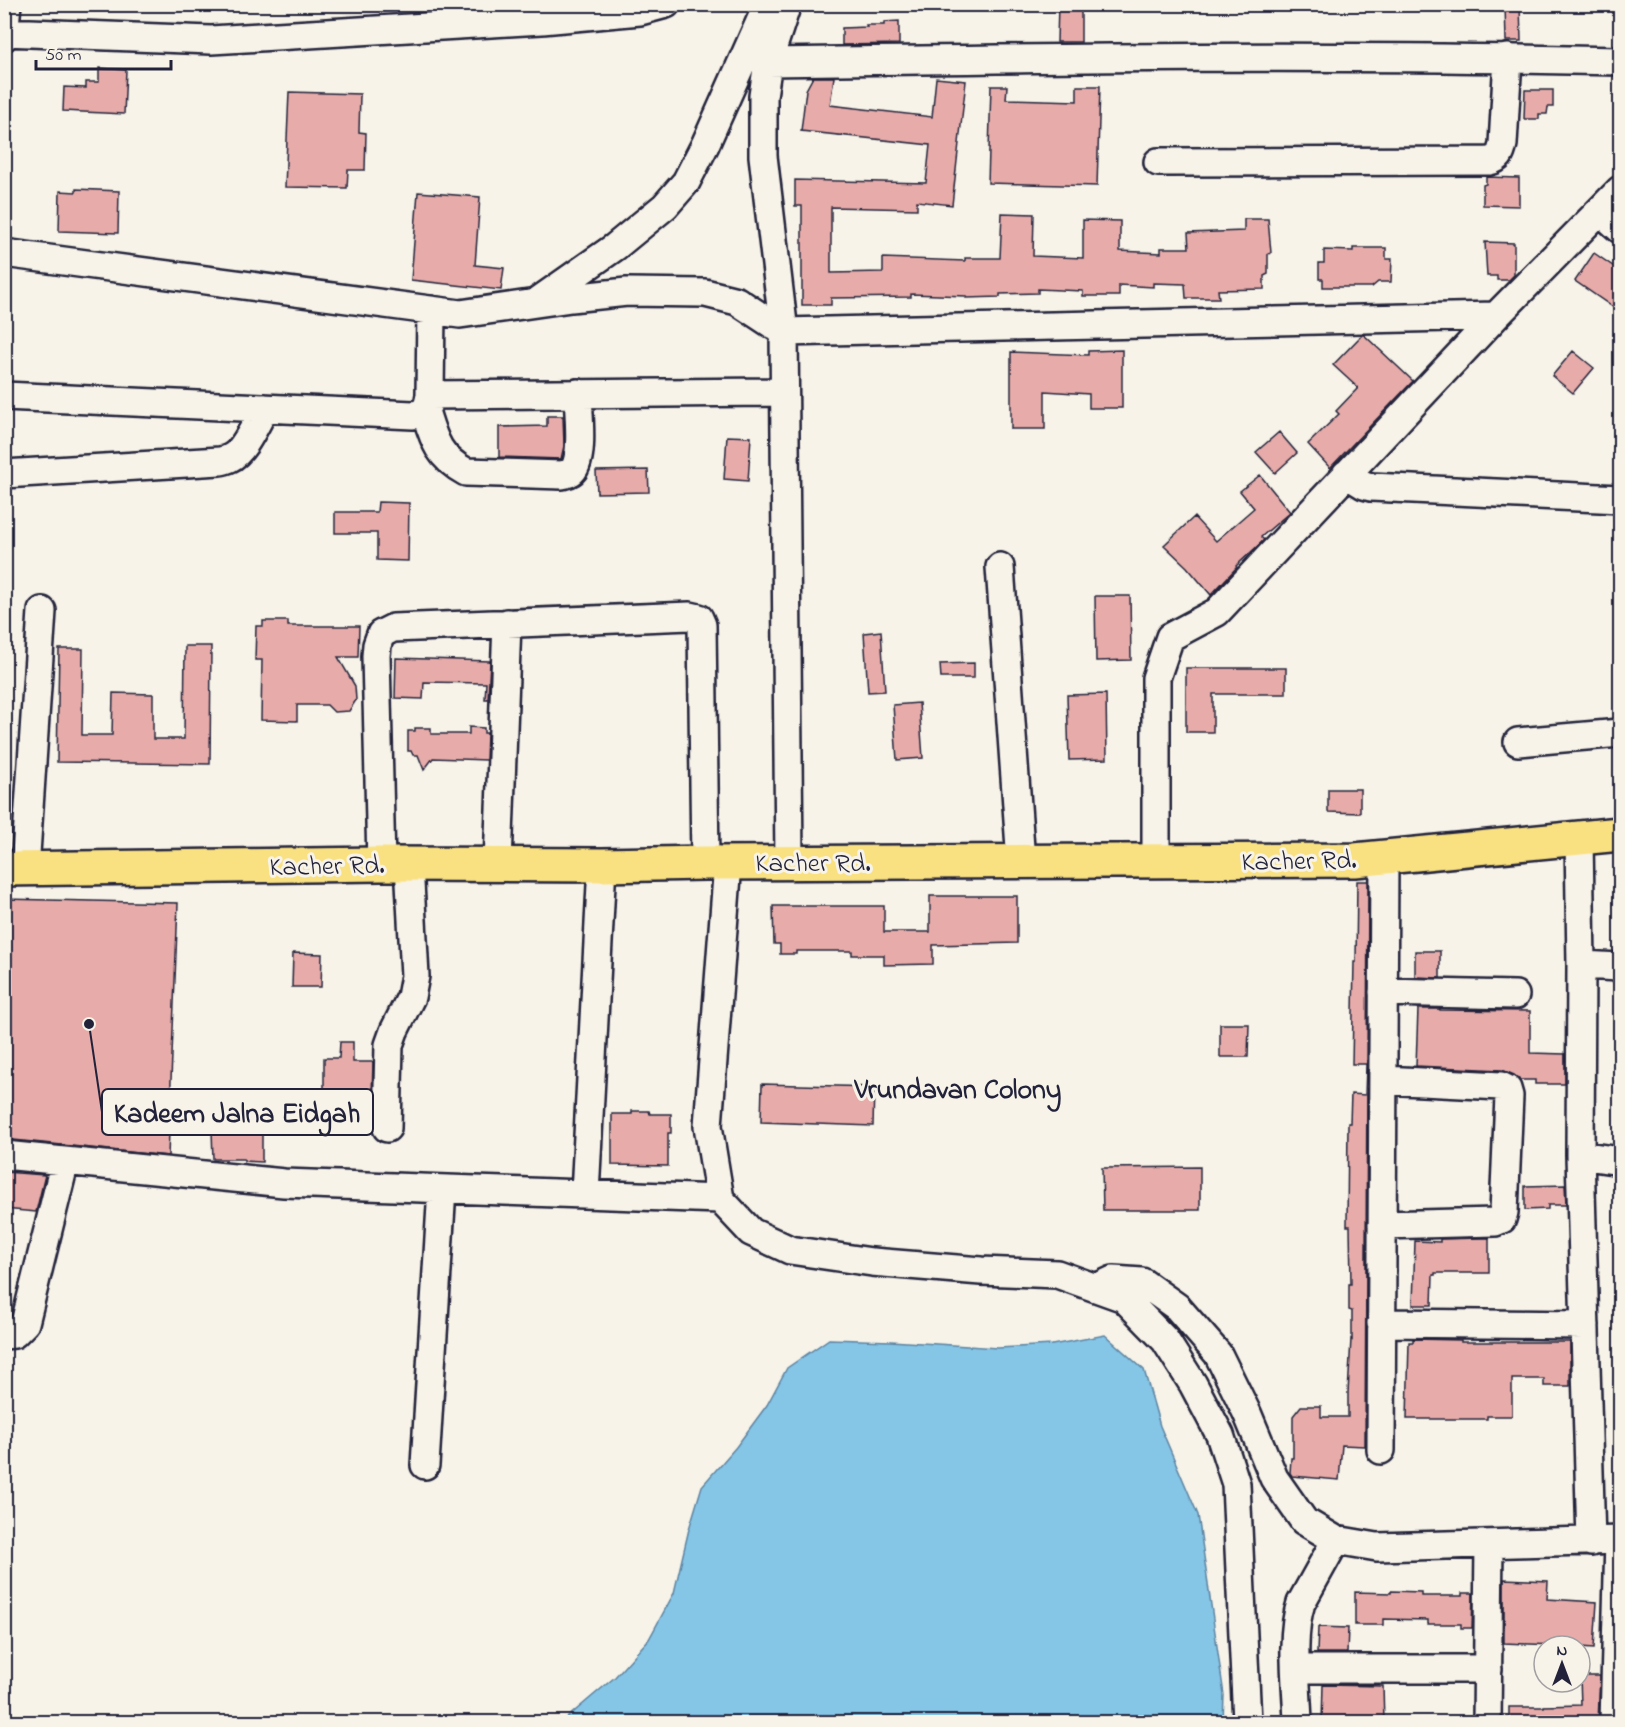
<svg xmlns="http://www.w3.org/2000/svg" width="1625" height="1727" font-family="'Indie Flower',sans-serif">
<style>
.water{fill:#85c5e6;stroke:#5d84a2;stroke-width:1.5}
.building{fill:#e7aca9;stroke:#22223b;stroke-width:1.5}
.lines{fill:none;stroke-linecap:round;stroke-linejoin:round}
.minor-casing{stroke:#22223b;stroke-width:32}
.major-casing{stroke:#22223b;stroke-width:38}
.minor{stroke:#f7f3e8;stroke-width:27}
.major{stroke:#f9e181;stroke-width:33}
.labels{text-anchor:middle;stroke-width:6;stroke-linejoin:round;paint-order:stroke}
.street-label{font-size:27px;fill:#22223b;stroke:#f7f3e8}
.neighbourhood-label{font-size:28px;font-weight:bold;fill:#22223b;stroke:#f7f3e8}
.leader{fill:none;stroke:#22223b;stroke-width:2}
.callout-dot{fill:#22223b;stroke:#f7f3e8;stroke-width:2}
.callout{fill:#f7f3e8;stroke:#22223b;stroke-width:2}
.callout-label{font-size:28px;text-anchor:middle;font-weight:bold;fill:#22223b}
</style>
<rect width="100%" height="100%" fill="#f7f3e8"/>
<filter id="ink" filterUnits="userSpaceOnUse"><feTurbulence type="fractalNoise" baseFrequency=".0167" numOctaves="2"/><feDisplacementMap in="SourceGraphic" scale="12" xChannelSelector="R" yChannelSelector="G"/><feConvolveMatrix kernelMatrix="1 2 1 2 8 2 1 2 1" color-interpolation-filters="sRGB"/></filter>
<g filter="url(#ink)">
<path class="water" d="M1105 1335 1144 1370 1160 1426 1198 1515 1224 1695 1223 1722H562L615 1677 649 1639 674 1593 689 1529 702 1486 736 1447 767 1405 787 1368 829 1339 891 1341 998 1348 1052 1345Z"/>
<path class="building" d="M1058 4H1081V42H1057Z
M1505 4H1520L1521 41H1506Z
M899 21V44L842 45V28L867 27 866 25H884V22Z
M99 68 126 70 124 114 63 111 64 87 86 88V82H99Z
M813 77H834L830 105 932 117 936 78 966 81 952 205 917 201V209L831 207V273L883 272V258L965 261V258H1000L1002 213 1034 214 1033 256 1083 258V220L1120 221V251L1161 253V248H1189L1188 233 1244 231V219H1268L1271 253 1268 254V274L1264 276V289L1218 290 1219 298H1186L1185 284 1153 283V287L1119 285V296H1083V291L1038 289V293L1000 294V297L966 298V296L911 294V297L831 298V305H802V206H795V180L926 183 930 145 801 131 806 90Z
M991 86H1007L1006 99 1077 101V86H1100L1097 186 988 183Z
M1525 90H1553V107H1548L1547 114H1539V119H1524Z
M289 92 360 94 359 132 366 133 365 170H348L347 188 285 187Z
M1486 177 1519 178V206L1483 205V185L1486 184Z
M76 189 119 191 118 233 59 231 60 191 76 192Z
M418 192 480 197 475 265 504 268 501 290 411 280Z
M1485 242 1514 243V275L1509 280H1497V276H1487Z
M1353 248H1386V259H1392L1391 282H1378L1372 287H1323V279H1319V263H1324V250L1353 251Z
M1594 253 1620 271V312L1575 281Z
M1362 335H1364L1413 381 1330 468 1308 444 1339 414 1336 411 1358 388 1333 365Z
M1122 350V408H1089V394L1045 391V429H1011V352L1088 355V351Z
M1573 351 1594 368 1573 393 1552 376Z
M547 416H563L564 446 561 459 499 457V427L547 426Z
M1279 432 1297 453 1275 473 1256 452Z
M727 436 751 437 748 481 724 479Z
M648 470 649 492 597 493 596 471Z
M1260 475 1290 512 1261 537 1264 540 1236 566 1237 567 1211 595 1187 567 1164 545 1194 517 1216 541 1254 508 1240 491Z
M378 502 409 503 408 561 377 560V533H335V512H377Z
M1095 596H1130L1131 660 1096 661Z
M263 621H288V626H359L358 657H338L355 686 356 700 349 711 334 712 327 705H297V721L261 720 262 660H255L256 626H263Z
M881 631 885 691 868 692 864 633Z
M185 646H211L210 764 57 762 59 649H83L82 735H112L113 693 153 694V739H184Z
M396 658 490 661 488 699H485L486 683 424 682 423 699 395 698Z
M974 663V678H941L940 664Z
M1186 668H1286V694H1213V732H1186Z
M1106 694 1107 759 1069 760 1067 695Z
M919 703 923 758 897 760 893 705Z
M469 727 484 728V733H487L486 760 433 758 424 770 418 755H413L411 751H408V731H415V728H431V734H469Z
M1328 789H1360V813L1328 812Z
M1357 881H1368L1365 1446 1342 1445 1339 1480 1292 1476 1290 1473 1291 1458H1293V1416L1301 1406H1321V1417H1348V1393L1351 1339 1352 1340V1311L1349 1310V1284H1351L1350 1226H1347L1348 1123H1350L1351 1094 1365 1095 1366 1064H1352L1354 962H1356Z
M930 896H1017V943L933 945V964L884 965V955H852V951H796V954H780V944H774L773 906H884V932H930Z
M4 899 178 903 168 1156 4 1139Z
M1415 951H1440V978L1415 977Z
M293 953 322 954 321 987H292Z
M1418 1009H1440V1010L1530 1011V1053L1565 1054V1084H1535V1080H1520L1514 1075 1502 1070 1416 1066Z
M1220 1024H1249L1248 1057H1220Z
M340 1042H353V1062H373L371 1129H361L362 1124H334V1117H324V1058H339Z
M762 1084 874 1087 873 1126 761 1122Z
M632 1111H649L650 1114H671V1133H668V1166L612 1165V1114H632Z
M221 1125 256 1127V1133H262V1162L244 1161V1159H213L212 1130H221Z
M1200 1167V1210H1103L1102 1168Z
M4 1172 45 1175 36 1212 4 1209Z
M1565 1185 1566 1205H1548V1209L1525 1210V1186Z
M1480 1238H1489V1273H1435V1275H1433L1432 1305H1413L1415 1241 1440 1242V1239Z
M1413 1339 1461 1340V1342H1570V1386H1544V1379H1512V1416H1487V1419H1407L1409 1342H1413Z
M1504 1579 1548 1581 1547 1599 1597 1602 1594 1648 1580 1647V1646L1504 1643Z
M1391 1591 1421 1592V1596H1462V1593H1473L1472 1628H1461V1624H1428V1620L1383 1619V1625H1355V1592L1391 1593Z
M1318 1627 1348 1628 1347 1653H1317Z
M1580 1676H1600L1598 1722H1509V1707H1544V1706L1581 1705Z
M1323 1685 1383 1686 1384 1722H1322Z"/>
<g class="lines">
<g class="minor-casing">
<path id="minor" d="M4 32 211 40 542 20 640 11 666 4
M4 37 7 4
M768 62C1052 58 1336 54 1620 61
M1158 162 1489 161C1499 159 1501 154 1503 144L1508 58
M1600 211 1620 229
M4 253 460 314 571 298 627 292 705 293 737 301 784 332 763 156V96L768 62 787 4
M538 301 615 247 665 206 686 182 705 145 768 4
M430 395 784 392
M4 396 413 415C426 413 428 407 430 395L431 310
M425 411C434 440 438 457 466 472L562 475C565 474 568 474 571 472 585 463 578 409 578 393
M4 474 220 461C221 461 229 459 230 458 244 452 257 421 265 408
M1346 474 1364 485 1371 487 1620 499
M1000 567 1021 862
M1518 742 1620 733
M1579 839 1581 965 1580 1155 1591 1542
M1156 861V678L1170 637 1217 612 1496 316 1620 190
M789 862 784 332 1496 316
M498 863 507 623
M728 863 708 1126 720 1199 751 1232 790 1250 872 1262 981 1271 1057 1274 1124 1298 1165 1340 1193 1384 1220 1435 1236 1484 1247 1722
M381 864 376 656 377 645 381 634 393 628 690 616 699 618 702 625 705 863
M25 869 42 611
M1581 965 1620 967
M1383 992 1515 995
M387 1128 389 1045 394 1031 411 997 415 976 409 864
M4 1155 284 1183 720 1199
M1580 1155 1620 1161
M585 1194 602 865
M1382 1225 1495 1222 1502 1219 1504 1212 1509 1096 1507 1089 1501 1086 1383 1080
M1098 1287 1113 1280 1142 1282 1177 1307 1218 1354 1247 1413 1274 1478 1304 1521 1336 1540 1377 1547 1620 1540
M1381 1323 1585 1325
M4 1335 14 1334 25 1323 65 1161
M1381 1450 1384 857
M425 1465 442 1189
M1296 1669H1488
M1298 1722C1297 1688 1290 1635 1301 1603L1336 1540
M1487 1722 1489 1544
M1614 1722 1619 1540"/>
</g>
<g class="major-casing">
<path id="major" d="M4 869 381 864 602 865 705 863 1355 860 1620 834"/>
</g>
<use href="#minor" class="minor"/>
<use href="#major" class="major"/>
</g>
</g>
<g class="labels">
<g class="street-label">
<text transform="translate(1299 860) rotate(-1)" y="9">Kacher Rd.</text>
<text x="813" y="871">Kacher Rd.</text>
<text transform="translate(327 865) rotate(-1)" y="9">Kacher Rd.</text>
</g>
<g class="neighbourhood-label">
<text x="958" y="1098">Vrundavan Colony</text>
</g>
</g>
<path class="leader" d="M89 1024L102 1112"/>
<circle class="callout-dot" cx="89" cy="1024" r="6"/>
<rect class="callout" x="102" y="1089" width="271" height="46" rx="6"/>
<g class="callout-label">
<text x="237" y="1122">Kadeem Jalna Eidgah</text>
</g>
<rect width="1625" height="1727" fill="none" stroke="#f7f3e8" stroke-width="24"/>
<rect x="12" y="12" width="1601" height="1703" fill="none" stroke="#22223b" stroke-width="2" filter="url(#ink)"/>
<g transform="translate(1562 1664)"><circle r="28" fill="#f7f3e8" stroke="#a29fa3" stroke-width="1.5"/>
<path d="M0-4.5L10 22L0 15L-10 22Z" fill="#22223b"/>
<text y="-9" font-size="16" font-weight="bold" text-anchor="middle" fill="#22223b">N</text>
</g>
<path d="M36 60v9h135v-9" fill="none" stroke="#22223b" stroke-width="3"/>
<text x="45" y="60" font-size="18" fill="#22223b" stroke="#f7f3e8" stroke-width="4.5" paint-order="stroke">50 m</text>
</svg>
